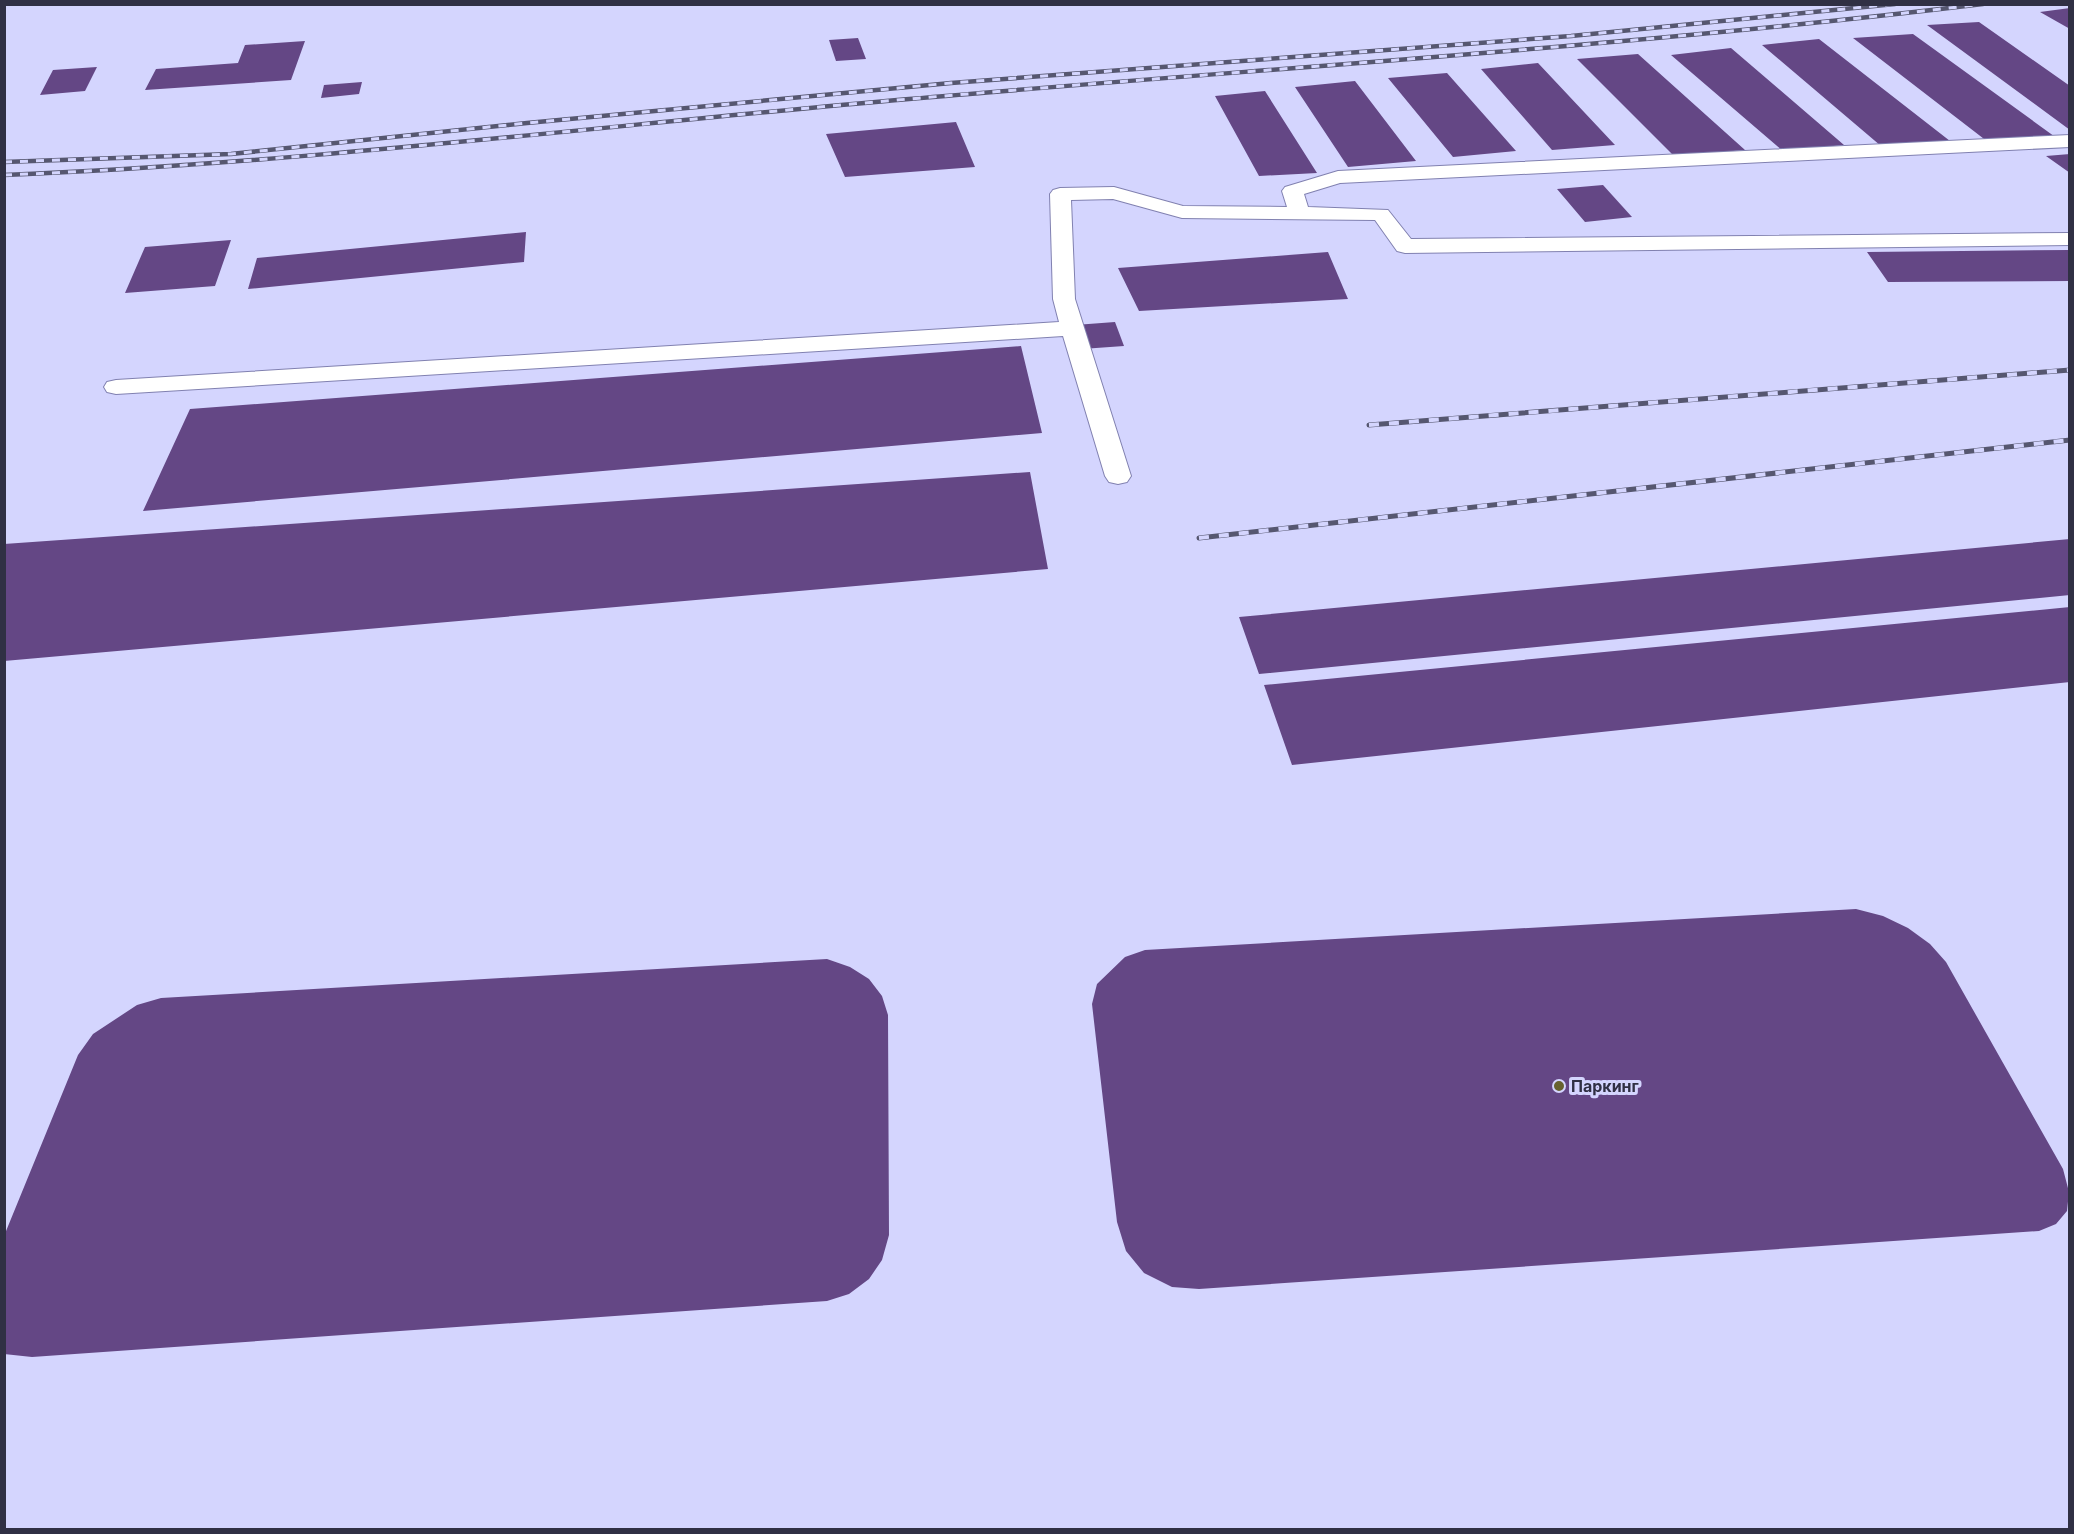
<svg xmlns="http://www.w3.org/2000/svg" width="2074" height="1534" font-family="Inter,sans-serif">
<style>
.building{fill:#644785}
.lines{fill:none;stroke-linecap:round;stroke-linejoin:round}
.lane-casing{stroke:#8181b0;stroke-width:2}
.lane{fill:#fff;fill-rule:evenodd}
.rail-far1-casing{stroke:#565770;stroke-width:4.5}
.rail-casing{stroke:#565770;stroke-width:5}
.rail-far1{stroke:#d4d5fe;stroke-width:3;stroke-dasharray:8;stroke-linecap:butt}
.rail{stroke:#d4d5fe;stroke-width:4;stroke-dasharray:10;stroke-linecap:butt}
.poi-dot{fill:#67622f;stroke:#d4d5fe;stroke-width:2}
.labels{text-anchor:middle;stroke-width:6;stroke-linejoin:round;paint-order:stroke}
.poi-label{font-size:16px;font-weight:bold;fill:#303044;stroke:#d4d5fe;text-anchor:start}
</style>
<rect width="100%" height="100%" fill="#d4d5fe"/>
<path class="building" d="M2070 8V29L2040 12Z
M1979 22 2070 86V130L1927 25Z
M1913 34 2058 139 1988 142 1853 38Z
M858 38 866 59 836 61 829 40Z
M1819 39 1950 141 1881 146 1762 45Z
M305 41 291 80 145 90 156 69 238 63 245 45Z
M1731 48 1844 145 1783 151 1671 55Z
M1638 54 1745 150 1674 156 1577 59Z
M1538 63 1615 145 1552 150 1481 69Z
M97 67 85 91 40 95 53 70Z
M1447 73 1516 151 1453 157 1388 78Z
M1355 81 1416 161 1348 167 1295 87Z
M362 82 359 94 321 98 324 85Z
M1265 91 1317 173 1259 176 1215 96Z
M956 122 975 167 845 177 826 134Z
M2070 154V173L2046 156Z
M1603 185 1632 217 1585 222 1557 189Z
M526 232 524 262 248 289 257 258Z
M231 240 215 286 125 293 145 247Z
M2070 250V281L1888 282 1867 252Z
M1328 252 1348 299 1139 311 1118 268Z
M1115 322 1124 346 1082 349 1075 325Z
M1021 346 1042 433 143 511 190 409Z
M1030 472 1048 569 4 661V544Z
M2070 539V595L1259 674 1239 617Z
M2070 607V682L1292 765 1264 685Z
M1856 909 1883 916 1908 928 1930 944 1946 962 2063 1169 2069 1192 2067 1211 2056 1224 2039 1231 1199 1289 1172 1287 1144 1273 1126 1251 1117 1222 1092 1004 1097 984 1125 957 1145 950Z
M827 959 850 967 869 979 882 996 888 1015 889 1235 882 1260 869 1279 849 1294 827 1301 32 1357 4 1354V1236L78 1055 93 1034 137 1005 161 998Z"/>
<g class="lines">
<g class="lane-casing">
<path id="lane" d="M2070 135V147L1340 183 1304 194 1308 207 1388 210 1411 239 2070 233V245L1405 253 1397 251 1375 220 1182 218 1113 199 1071 200 1075 299 1131 476 1127 482 1118 484 1109 482 1105 476 1063 336 116 394 107 392 104 387 107 382 116 380 1059 322 1053 299 1050 194 1053 190 1060 188 1114 187 1183 206 1287 207 1282 191 1285 187 1338 171Z"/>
</g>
<use href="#lane" class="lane"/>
<g class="rail-far1-casing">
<path id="rail-far1" d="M4 162 231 154 527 123 951 83 1571 36 1895 4
M4 175C307 163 607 125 909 99 1267 68 1626 47 1983 4"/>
</g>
<g class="rail-casing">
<path id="rail" d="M1369 425 2070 370
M1199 538 2070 440"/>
</g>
<use href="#rail-far1" class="rail-far1"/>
<use href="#rail" class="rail"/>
</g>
<circle class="poi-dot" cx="1559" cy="1086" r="6"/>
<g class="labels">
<g class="poi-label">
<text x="1571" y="1092">Паркинг</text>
</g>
</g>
<rect width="2074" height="1534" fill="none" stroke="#303044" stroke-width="12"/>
</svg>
